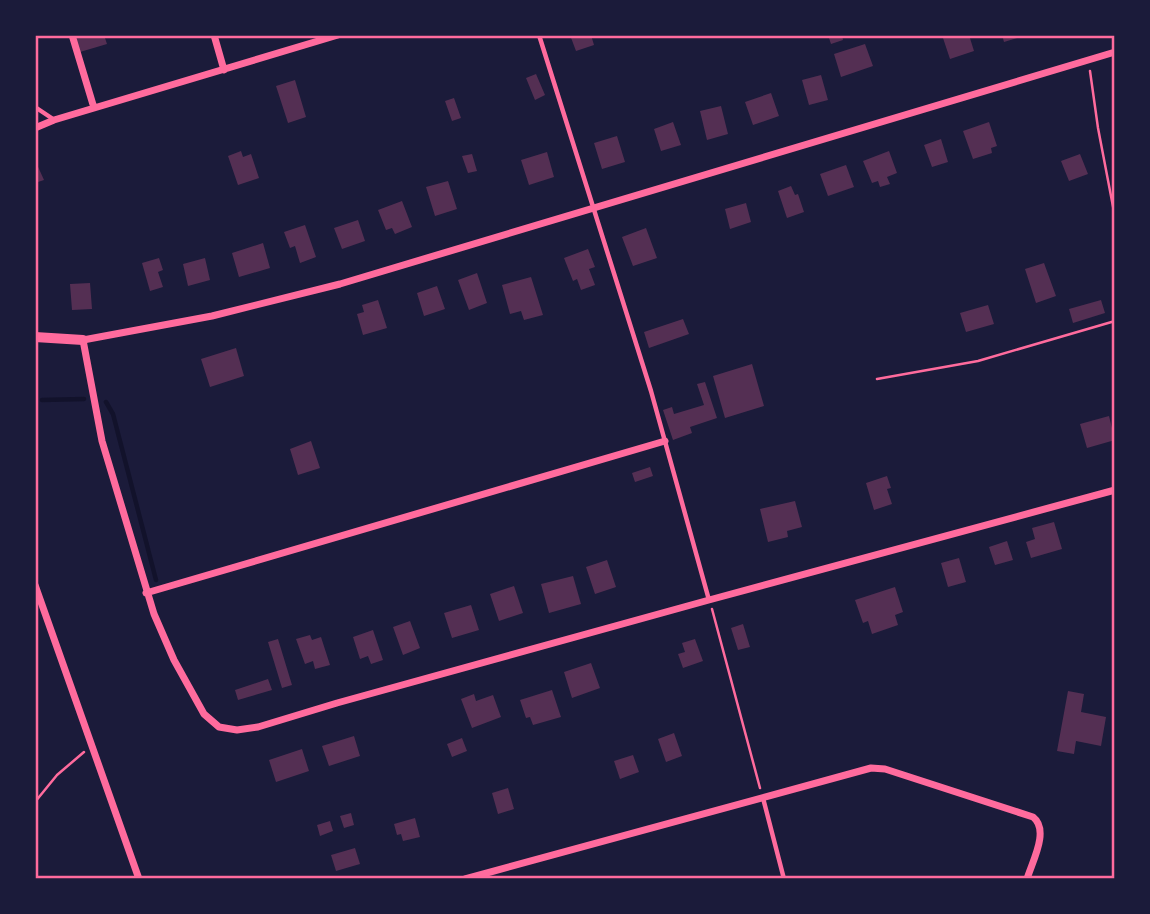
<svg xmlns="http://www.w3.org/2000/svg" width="1150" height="914" font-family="'DM Sans',sans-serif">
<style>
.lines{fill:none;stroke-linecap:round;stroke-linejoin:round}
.stream{stroke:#12122b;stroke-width:4.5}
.building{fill:#542f53}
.path{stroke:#ff6b9d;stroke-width:2.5}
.service{stroke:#ff6b9d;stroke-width:4.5}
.minor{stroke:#ff6b9d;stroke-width:7}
.tertiary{stroke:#ff6b9d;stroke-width:10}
.neatline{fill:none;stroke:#ff6b9d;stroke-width:2.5}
</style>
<rect width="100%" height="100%" fill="#1b1b3a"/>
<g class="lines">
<path class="stream" d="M42 400 84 399
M106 402 113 414 156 580"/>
</g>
<path class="building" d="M75 35H104L107 44 80 52Z
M570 35H591L594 45 576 51Z
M828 35H842L843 40 831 44Z
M942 35H969L974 51 950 59Z
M1002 35H1024V36L1004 42Z
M865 44 873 66 841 77 834 54Z
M536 74 545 95 535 100 526 78Z
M821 75 828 100 809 105 802 80Z
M295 80 306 117 288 123 276 86Z
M771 93 779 116 753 125 745 102Z
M454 98 461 118 452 121 445 101Z
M721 106 728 134 707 140 700 111Z
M673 122 681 145 661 151 654 129Z
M989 122 997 146 991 148 992 153 973 159 963 131Z
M617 136 625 162 602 169 594 143Z
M941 139 948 162 932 167 924 145Z
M241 151 243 157 251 154 259 178 238 185 228 156Z
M889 151 897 173 887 177 890 184 880 187 878 181 872 183 863 161Z
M547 152 554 177 529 185 521 160Z
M472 154 477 171 468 173 462 156Z
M1080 154 1088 174 1069 181 1061 161Z
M35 160 44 180 35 183Z
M846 165 854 187 828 196 820 174Z
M448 181 457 209 435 216 426 187Z
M791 186 795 195 798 194 804 212 787 218 778 191Z
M402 201 412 227 395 234 392 228 386 230 378 210Z
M746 203 751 222 730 229 725 209Z
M358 220 365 241 342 249 334 228Z
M305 225 316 257 300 263 295 246 290 248 284 232Z
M646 228 657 258 633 266 622 237Z
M263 243 270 268 239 277 232 253Z
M588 249 595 267 589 269 595 285 581 290 577 279 573 281 564 258Z
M159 258 163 270 158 272 163 287 150 291 142 263Z
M205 258 210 280 188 286 183 264Z
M1044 263 1056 296 1036 303 1025 269Z
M477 273 487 303 469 310 458 280Z
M531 277 543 315 524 320 521 311 510 314 502 285Z
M90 283 92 309 72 310 70 284Z
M437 286 445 309 424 316 417 293Z
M378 300 387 328 363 335 357 314 364 312 362 305Z
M1101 300 1105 313 1073 323 1069 309Z
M988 305 994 324 966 332 960 313Z
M683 319 689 334 649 348 644 332Z
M236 348 244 376 210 387 201 359Z
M752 364 764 406 725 418 713 376Z
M705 382 717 418 690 427 692 433 673 440 663 410 672 407 674 414 704 405 697 384Z
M1109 416 1115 440 1087 448 1080 424Z
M311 441 320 468 298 475 290 449Z
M650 467 653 476 635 482 632 473Z
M887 476 891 488 887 489 892 504 874 510 866 483Z
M795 501 802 527 787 531 788 537 768 542 760 509Z
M1054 522 1062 549 1031 558 1026 542 1035 539 1032 528Z
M1007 541 1013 560 995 565 989 547Z
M959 558 966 582 948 587 941 563Z
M607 560 616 587 595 594 586 567Z
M573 576 581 604 549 613 541 584Z
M514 586 523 613 499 621 490 594Z
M895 587 903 612 895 615 898 625 872 634 868 621 863 623 855 600Z
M471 605 479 630 452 638 444 613Z
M410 621 420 648 403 655 393 627Z
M743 624 750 647 738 650 731 628Z
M373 630 383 660 371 664 368 656 360 659 353 637Z
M310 635 312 640 321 637 330 665 315 669 313 661 305 664 296 639Z
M278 639 292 685 282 688 268 642Z
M695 639 703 661 683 668 678 654 685 652 682 643Z
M591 663 600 688 572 698 564 672Z
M268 679 272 690 238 700 235 690Z
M552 690 561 717 533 725 530 717 526 718 520 700Z
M1068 691 1084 694 1081 712 1106 717 1101 746 1076 741 1074 754 1057 751Z
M474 694 476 701 493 695 501 717 472 728 461 699Z
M674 733 682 756 666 762 658 739Z
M354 736 360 756 329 766 322 746Z
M462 738 467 751 452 757 447 744Z
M302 749 309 771 276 782 269 760Z
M633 755 639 772 620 779 614 761Z
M508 788 514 809 498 814 492 793Z
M351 813 354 825 344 828 340 816Z
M415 818 420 837 403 841 401 834 397 835 394 824Z
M330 821 333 831 320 836 317 825Z
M355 848 360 864 336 871 331 855Z"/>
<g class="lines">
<path class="path" d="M1090 71 1098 128 1115 217
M877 379 978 361 1115 321
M712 609 760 788
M35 802 57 775 84 752"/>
<path class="service" d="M539 35 651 391 709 600
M35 107 53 119
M763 798 784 879"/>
<path class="minor" d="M72 35 94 108
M214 35 224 70
M1115 52 340 284 212 316 83 340 102 441 154 614 174 660 204 714 219 727 237 730 258 727 337 703 709 600 1115 490
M35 128 54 120 338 35
M35 585 139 879
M146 593 665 441
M465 879 871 768 885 769 1033 817C1050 830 1032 862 1027 879"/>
<path class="tertiary" d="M35 337 83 340"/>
</g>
<rect width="1150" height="914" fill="none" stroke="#1b1b3a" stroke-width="74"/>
<rect x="37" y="37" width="1076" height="840" class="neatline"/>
</svg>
